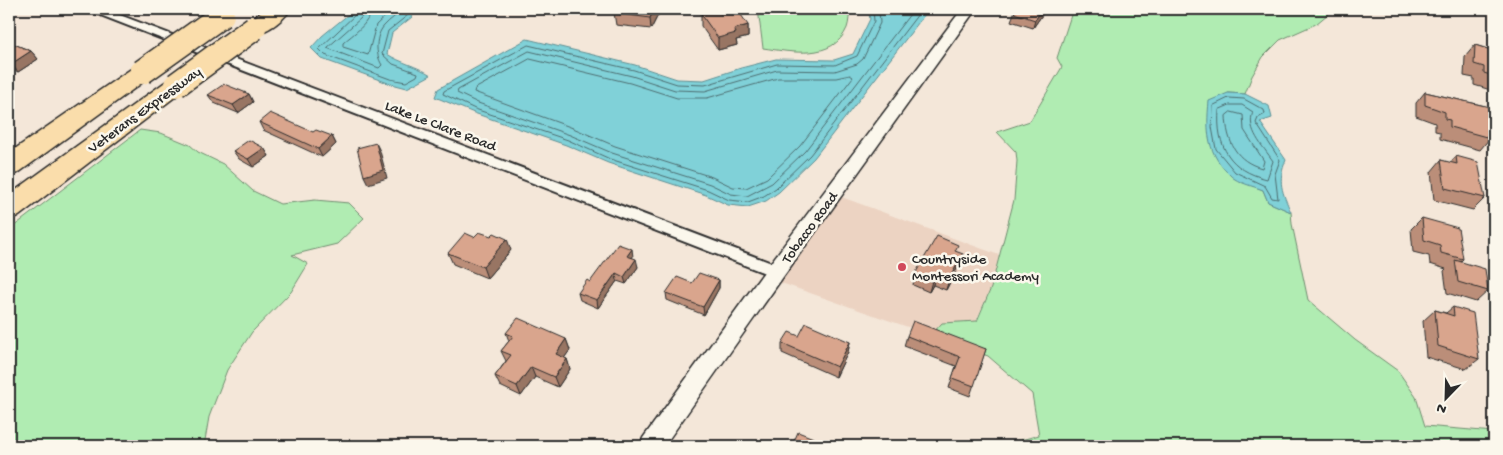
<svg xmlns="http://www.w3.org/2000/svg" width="1503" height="455" font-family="'Gochi Hand',sans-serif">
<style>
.built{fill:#ecd3c2}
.green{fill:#b0ecb2;stroke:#6e8c6e}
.water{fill:#80d1d8;stroke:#5e8f93}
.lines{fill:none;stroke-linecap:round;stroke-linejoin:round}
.shore{stroke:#4d6d70;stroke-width:1}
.minor-casing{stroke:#2b2b2b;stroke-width:4}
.tertiary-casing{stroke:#2b2b2b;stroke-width:3}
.motorway-casing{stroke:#2b2b2b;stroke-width:3}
.minor{fill:#fbf7ec;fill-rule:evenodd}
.tertiary{fill:#fbf7ec;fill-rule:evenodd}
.motorway{fill:#faddab;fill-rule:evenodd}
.motorway-bridge-casing{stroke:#2b2b2b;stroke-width:27;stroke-linecap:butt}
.motorway-bridge{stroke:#faddab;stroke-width:24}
.wall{fill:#bb8e79;stroke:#2b2b2b}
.shaded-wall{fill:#987463;stroke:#2b2b2b}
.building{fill:#d9a58d;stroke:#2b2b2b}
.poi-dot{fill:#d1495b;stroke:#fbf7ec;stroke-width:2}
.labels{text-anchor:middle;stroke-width:5;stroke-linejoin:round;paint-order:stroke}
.street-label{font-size:15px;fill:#2b2b2b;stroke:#fbf7ec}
.poi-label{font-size:15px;fill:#2b2b2b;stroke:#fbf7ec;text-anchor:start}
</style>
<rect width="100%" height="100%" fill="#f4e7d9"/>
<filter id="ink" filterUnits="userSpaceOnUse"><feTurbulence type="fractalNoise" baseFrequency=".02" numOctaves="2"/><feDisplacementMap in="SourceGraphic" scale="10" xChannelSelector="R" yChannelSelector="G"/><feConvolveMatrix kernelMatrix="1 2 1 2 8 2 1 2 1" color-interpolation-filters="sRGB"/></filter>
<g filter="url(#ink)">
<path class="built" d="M828 192 999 255 991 288 976 321 942 323 931 335 761 276Z"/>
<path class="green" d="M758 9H850C849 15 849 23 847 28 833 61 791 52 763 48Z
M1073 9H1334L1316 24 1280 40 1263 57 1252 76 1245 94 1228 93 1232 177 1263 190 1268 202 1291 212 1292 224 1308 300 1355 340 1398 371 1416 397 1425 426 1494 432V446H955L960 442 1007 444 1039 435 1032 394 988 356 931 335 942 323 977 321 991 288 1014 200 1017 161 1016 152 997 132 1030 121 1062 67 1057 58Z
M140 130 161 133 190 145 198 152 223 164 253 191 280 204 315 200 349 203 364 218 337 244 292 255 308 264 291 292 252 332 227 370 209 417 204 446H9V230Z"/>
<path class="water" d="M355 9H415L412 17 392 33 387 54C401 63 417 66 431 75L407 88 388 83 322 59 311 48 322 36Z
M868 9H929L814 158 779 192 766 201 748 207 728 205 706 195 608 163 566 145 474 113 435 97 438 89 527 39 635 65 677 79 704 80 741 68 776 59 834 60 853 54 870 19Z
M1228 93 1245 94 1269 106 1272 118 1260 122 1286 160C1277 181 1282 192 1291 212L1268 202 1263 190C1253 186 1238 183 1231 176 1207 154 1206 132 1209 101Z"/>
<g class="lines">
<path class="shore" d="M358 9 356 14 319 49 325 55 390 79 406 82 417 76 418 73 393 64 382 54 388 31 408 15 410 9
M364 9 361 18 327 48 379 68 382 65C375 54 375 36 384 26 390 19 398 15 403 9
M371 9C369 25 354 33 343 43V47L368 55 376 25 393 9
M873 9 874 21 857 56 835 65 777 64 705 85 677 84 634 70 528 45 444 91 443 94 475 109 568 140 610 159 708 190 729 200 748 202 764 196 776 188 810 155 922 9
M879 9 880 23 863 59 857 64 835 71 777 70 705 91 675 90 632 76 529 51 458 90 457 93 478 103 570 135 612 153 710 184 731 194 747 196 772 183 805 151 914 9
M530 59 630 83 677 98H707L778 78H836L850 75 853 77 800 146 767 178 746 188 733 187 712 177 615 146 573 128 474 92 475 89Z
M1229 98 1244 99 1264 110 1265 114 1258 118 1256 123 1280 160 1275 174 1278 199 1272 198 1265 186 1235 172 1216 149 1212 127 1213 106Z
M1230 105H1242L1253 112C1246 130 1263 146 1273 161L1267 179C1230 170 1216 147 1219 110Z
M1231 112 1243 115 1244 130 1264 161 1262 168C1236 161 1227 142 1226 116Z"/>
<g class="minor-casing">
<path id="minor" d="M88 9H104L782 267 784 271 782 275 776 277 770 275 90 11Z"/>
</g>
<g class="tertiary-casing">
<path id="tertiary" d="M962 9H976L783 277 664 446H640L643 438 769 265Z"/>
</g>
<g class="motorway-casing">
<path id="motorway" d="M266 9H291C282 22 262 37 246 33L243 28 246 23Z
M142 64 150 67 154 72 150 77 18 173 9 175V153L134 67Z
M176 77 184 80 188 85 184 90 19 216 9 219V195L168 80Z"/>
</g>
<use href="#minor" class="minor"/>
<use href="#tertiary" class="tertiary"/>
<use href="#motorway" class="motorway"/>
<g class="motorway-bridge-casing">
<path id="motorway-bridge" d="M142 72 222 15
M176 85 254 28"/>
</g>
<use href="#motorway-bridge" class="motorway-bridge"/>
</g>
<path class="wall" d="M1017 9H1044L1042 15 1033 28 1011 21 1014 13Z
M614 13 658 15 651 29 616 25Z
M701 14H720L748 25V37L736 40 737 45 718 50 701 26Z
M9 42 31 51 38 59 18 72 9 68Z
M1475 45 1494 51V91L1474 85V78L1464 76 1465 57Z
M1425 92 1494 108V132L1490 136V138L1480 150 1440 139V132L1435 131V123L1416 116V103Z
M249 94 253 102 238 113 214 103 208 95Z
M259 122 332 136 336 144 322 157 263 130Z
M264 148 269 156 253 167 239 159 233 151Z
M1456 156 1485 198 1473 210 1434 200 1431 172 1441 160 1450 163Z
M1422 218 1463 259 1460 262 1488 291 1476 302 1447 293 1444 271 1446 269 1430 264 1429 256 1413 252 1411 229Z
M511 250 487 278 453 264 448 253Z
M956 252 959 265 946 290 933 285 929 292 913 285 915 274Z
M633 257 632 258 638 267 626 284 617 281 598 308 580 300 578 293 590 282Z
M719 280V288L704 315 667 300 666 293 692 283Z
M1453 307 1479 359 1466 369 1426 357 1423 321 1435 310 1446 313Z
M506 333 566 339 570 350 564 358 567 359 570 369 558 387 535 377 521 396 500 386 495 376 506 361 501 351 509 341Z
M799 336 850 342 848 352 836 377 782 353V343Z
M907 336 986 349 970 396 949 388 956 366 904 346Z"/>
<path class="shaded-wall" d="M654 9H657L658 15 651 29 650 18Z
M1043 9H1044L1042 15 1033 28 1035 20Z
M748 25V37L736 40 737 45 718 50V38L734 29Z
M31 51 38 59 18 72 11 64Z
M249 94 253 102 238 113 233 105Z
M332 136 336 144 322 157 318 149Z
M376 143 380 151 387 178 368 184 364 176Z
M264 148 269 156 253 167 248 159Z
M507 239 511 250 487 278 483 267Z
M632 249 633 257 628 264 627 256Z
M963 254 959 265 946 290 949 279Z
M636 259 638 267 626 284 624 277Z
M616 273 617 281 598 308 597 300Z
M936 274 933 285 929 292 932 281Z
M719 280V288L704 315 703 307Z
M566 339 570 350 560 364 556 354Z
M850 342 848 352 836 377 837 367Z
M567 359 570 369 558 387 554 377Z
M531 367 535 377 521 396 517 386Z"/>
<path class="building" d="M616 9H654L650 18 614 13Z
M737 9 748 25 734 29 736 33 718 38 701 14 717 10 720 14Z
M1017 9H1043L1035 20 1014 13Z
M9 42 31 51 11 64 9 63Z
M1475 45 1494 51V76L1484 73V67L1474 64Z
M224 84 249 94 233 105 208 95Z
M1425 92 1494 108V123L1489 122 1490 138 1450 127V120L1445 119V112L1425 105Z
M270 113 313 132 316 130 332 136 318 149 259 122Z
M249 140 264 148 248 159 233 151Z
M376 143 383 170 364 176 357 148Z
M1456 156 1478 162 1485 198 1445 188 1441 160 1457 164Z
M1422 218 1458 228 1463 259 1441 253 1440 245 1424 240Z
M479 232 491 236 494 233 507 239 483 267 448 253 465 233 474 237Z
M937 236 958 245 955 251 963 254 949 279 936 274 932 281 915 274Z
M618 244 632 249 627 256 636 259 624 277 616 273 597 300 578 293 587 280 590 282Z
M1455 260 1485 269 1488 291 1458 282Z
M699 273 719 280 703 307 666 293 677 277 692 283Z
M1453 307 1473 313 1479 359 1438 346 1435 310 1454 316Z
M518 318 566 339 556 354 567 359 554 377 531 367 517 386 495 376 511 355 501 351 513 336 506 333Z
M913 321 986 349 974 386 952 378 960 357 907 336Z
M806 323 850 342 837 367 782 343 789 332 799 336Z
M798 432 834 446H792Z"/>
</g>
<circle class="poi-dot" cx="902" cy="267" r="5"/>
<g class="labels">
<g class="street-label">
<text transform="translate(144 109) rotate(-36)" y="5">Veterans Expressway</text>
<text transform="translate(441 125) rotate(21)" y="5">Lake Le Clare Road</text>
<text transform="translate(809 227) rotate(-54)" y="5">Tobacco Road</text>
</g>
<g class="poi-label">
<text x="912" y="263">Countryside<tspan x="912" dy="17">Montessori Academy</tspan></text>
</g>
</g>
<rect width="1503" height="455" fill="none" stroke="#fbf7ec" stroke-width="30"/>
<rect x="15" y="15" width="1473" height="425" fill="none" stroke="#2b2b2b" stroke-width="2" filter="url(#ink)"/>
<g transform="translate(1446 398) rotate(203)" stroke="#fbf7ec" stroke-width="4" paint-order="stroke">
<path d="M0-4L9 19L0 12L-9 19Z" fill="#2b2b2b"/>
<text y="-8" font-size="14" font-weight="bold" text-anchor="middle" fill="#2b2b2b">N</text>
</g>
</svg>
